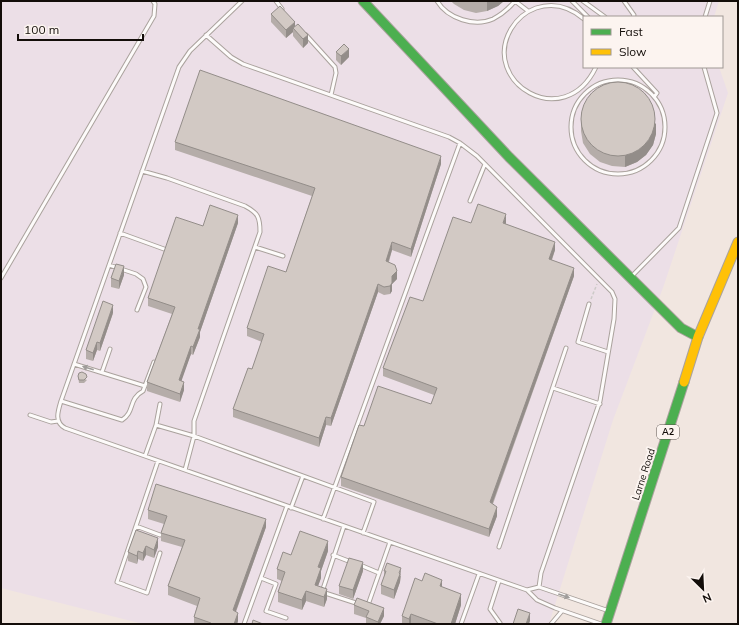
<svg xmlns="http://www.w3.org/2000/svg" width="739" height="625" font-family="Mulish,sans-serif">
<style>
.industrial{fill:#ecdfe7}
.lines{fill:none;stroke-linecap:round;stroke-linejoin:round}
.lane-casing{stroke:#aaa29d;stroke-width:5}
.fast-casing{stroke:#aaa29d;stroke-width:11}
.slow-casing{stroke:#aaa29d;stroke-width:11}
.path{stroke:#cdcac8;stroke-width:1.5;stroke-dasharray:3 2;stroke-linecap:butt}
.lane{stroke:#fdfbfa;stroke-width:3}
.fast{stroke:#4caf50;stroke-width:9}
.slow{stroke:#ffc107;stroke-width:9}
.wall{fill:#b5ada9}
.shaded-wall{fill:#938d89}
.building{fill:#d2c9c4;stroke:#938d89}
.oneway{fill:#9f9c9a}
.labels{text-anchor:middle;stroke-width:4;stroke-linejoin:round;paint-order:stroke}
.shield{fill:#fcf4f0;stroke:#59524e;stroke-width:1}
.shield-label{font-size:9px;font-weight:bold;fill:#130d09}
.street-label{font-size:10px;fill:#130d09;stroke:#fcf4f0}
</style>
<rect width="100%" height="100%" fill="#f1e6e0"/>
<path class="industrial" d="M1 1H719L714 17H584V67H719L728 93 664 285 613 420 549 624H143L1 588Z"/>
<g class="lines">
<g class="lane-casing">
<path id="lane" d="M242 1 190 51 179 67 61 401C58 411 54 422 65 428L527 590 537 600 555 608 601 624
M276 1 282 9
M437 1C448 19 475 27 493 19 503 14 509 8 515 1
M515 1 528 11
M572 1 588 17
M583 1 605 17
M624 1 634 15 633 17
M705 17 710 1
M584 19C570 7 554 2 536 8 525 12 517 19 511 29 480 82 564 134 596 67
M206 35 231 57 243 64 449 137 460 143 477 156 612 292 615 299 614 319 600 401 541 573 539 587
M306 35 335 67 336 73 331 95
M633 67 657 93 654 97
M571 127a47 47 0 1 1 94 0a47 47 0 1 1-94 0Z
M142 171 167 178 245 206C258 213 260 217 260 232L194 421V436L185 470
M470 201 485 164
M120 233 164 249
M255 247 283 256
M109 265 136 274 143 279 146 287 137 310
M632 276 679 228 717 113 704 67
M1 278 154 16 155 4 153 1
M589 304 578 342 608 352
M74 364 145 386
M102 372 110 349
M553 388 600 404
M61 401 122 420C135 412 128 399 143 391L154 362
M30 415 51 422 58 421
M156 425 194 436 374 502 363 533
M145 456 156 425 160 404
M158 461 117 582 147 593 160 553
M291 508 303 476
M323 519 460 143
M136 526 160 535
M344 526 322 592 359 604
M499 547 566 348
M333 555 351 562
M360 565 379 573
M261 578 276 584 266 611 286 618
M499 581 490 609 500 623
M527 590 539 587 609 611
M368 605 390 542
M244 624 287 506
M461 624 479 574
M551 624 562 611"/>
</g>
<g class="fast-casing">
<path id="fast" d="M363 1 509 157 681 328 698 337
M606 624 684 382"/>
</g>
<g class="slow-casing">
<path id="slow" d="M684 382 698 337 738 242"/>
</g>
<path class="path" d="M591 299 597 284"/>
<use href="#lane" class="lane"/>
<use href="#fast" class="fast"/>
<use href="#slow" class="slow"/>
</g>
<path class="wall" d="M451 1H504L498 6 487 11 476 13 464 10 454 4Z
M271 14 295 26 308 43 303 48 293 36V32L286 38 271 22Z
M336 52 349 57 341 65 336 60Z
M581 120 656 134 653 145 646 155 637 162 625 167 612 166 600 162 590 154 583 143 581 131Z
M175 142 441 164 411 257 392 250 389 262 397 279 392 284V291L390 294 384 295 378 292 331 426 326 425 319 447 233 417V409L252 369 262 342 247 336V328L286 272 312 196 175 150Z
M238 223 200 332V337L193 355 191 354 181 380 184 390 180 402 147 391V382L172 314 148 306V298L203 226Z
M471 223H506L505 224 555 250 552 260 574 276 493 504 497 516 489 537 341 486V477L364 426 431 404 434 395 383 376V368Z
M124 275 119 289 111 287V278Z
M113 313 100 351 97 350 93 361 86 359V350Z
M78 376 87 380 84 383H79Z
M148 510 266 527 236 612 238 621 237 624H194V617L197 606 168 595V586L182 547 161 541V533L164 524 148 519Z
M136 530 158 547 154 558 146 555 143 561 138 559 137 564 128 561V552Z
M328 551 321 571V578L318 586 327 599 324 607 306 601 302 610 278 602V592L282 581 277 579V569L291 555Z
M363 571 353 599 339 594V586Z
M384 571 401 576 400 582 394 599 381 594V585L384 577Z
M442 587 461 605 455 624H402V616Z
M354 605 384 616 380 624H366V618L354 614Z"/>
<path class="shaded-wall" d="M487 1H504L498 6 487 11Z
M295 22V30L293 28V32L286 38V30Z
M308 35V43L303 48V39Z
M349 49V57L341 65V56Z
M656 123V134L653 145 646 155 637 162 625 167V156Z
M441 156V164L411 257V249Z
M506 214V223L503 232V223Z
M238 215V223L200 332V337L193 355V347L198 329Z
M392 242V250L386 269V261Z
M555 242V250L549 267V259Z
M124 266V275L119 289V281Z
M574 268V276L490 510V502Z
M397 271V279L392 284V291L390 294V286L392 276Z
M378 284V292L331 426V418Z
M113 305V313L100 351V343Z
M97 342V350L93 361V353Z
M191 346V354L179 388V380Z
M184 382V390L180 402V394Z
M326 417V425L319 447V438Z
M497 507V516L489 537V529Z
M266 519V527L233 619V610Z
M158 538V547L154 558V550Z
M328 541V551L321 571V578L315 594V585L318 567Z
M146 546V555L143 561V553Z
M138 551V559L137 564V556Z
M363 562V571L353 599V590Z
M401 568 400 582 394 599V590Z
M442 580V591L440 586Z
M327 589V599L324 607V597Z
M306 591V601L302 610V600Z
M461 594V605L455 624H451Z
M384 608V616L380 624H378V622Z
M238 613V621L237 624H234Z
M530 613V621L529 624H526Z
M411 614V624H409V619Z"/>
<path class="building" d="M280 6 295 22 286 30 271 14Z
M298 24 308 35 303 39 293 28Z
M344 44 349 49 341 56 336 52Z
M200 70 441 156 411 249 392 242 386 261 395 265 397 271 392 276V283L390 286 384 287 378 284 331 418 326 417 319 438 233 409 248 368 252 369 264 334 247 328 268 266 286 272 315 188 175 142Z
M581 119a37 37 0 1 1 74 0a37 37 0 1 1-74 0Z
M478 204 506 214 503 223 555 242 549 259 574 268 490 502 497 507 489 529 341 477 359 425 364 426 378 386 431 404 437 388 383 368 410 297 423 301 453 217 471 223Z
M210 205 238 215 198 329H200L193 347 191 346 179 380 184 382 180 394 147 382 175 307 148 298 176 217 203 226Z
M116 264 124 266 119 281 111 278Z
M103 301 113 305 100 343 97 342 93 353 86 350Z
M82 372 86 374 87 377 84 380H79L78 376 79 373Z
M156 484 266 519 233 610 238 613 234 624H210L211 623 194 617 200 598 168 586 185 540 161 533 167 516 148 510Z
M136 530 158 538 154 550 146 546 143 553 138 551 137 556 128 552Z
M300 531 328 541 318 567 321 568 315 585 327 589 324 597 306 591 302 600 278 592 285 572 277 569 283 552 291 555Z
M349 558 363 562 353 590 339 586Z
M387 563 401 568 399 573 400 574 394 590 381 585 386 571H384Z
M425 573 442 580 440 586 461 594 451 624H438L411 614 409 619 402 616 415 578 422 581Z
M357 598 384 608 378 622 366 617 369 611 354 605Z
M518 609 530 613 526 624H513Z
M253 620 263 624H252Z"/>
<defs><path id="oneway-solid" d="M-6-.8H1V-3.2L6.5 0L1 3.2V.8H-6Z"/></defs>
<g class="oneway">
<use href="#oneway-solid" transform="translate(88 368) rotate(-162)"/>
<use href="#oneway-solid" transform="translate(564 596) rotate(19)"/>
</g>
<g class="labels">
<rect class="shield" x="657" y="425" width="22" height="14" rx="3"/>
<g class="shield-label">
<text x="668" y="435">A2</text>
</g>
<g class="street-label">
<text transform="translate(643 474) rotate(-72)" y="4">Larne Road</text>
</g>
</g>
<rect width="739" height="625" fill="none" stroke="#130d09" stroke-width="4"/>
<rect x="583" y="16" width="140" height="52" fill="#fcf4f0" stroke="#9f9894"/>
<rect x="591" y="29" width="20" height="6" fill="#4caf50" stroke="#9f9894"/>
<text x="619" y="36" font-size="12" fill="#130d09">Fast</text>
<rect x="591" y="49" width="20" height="6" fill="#ffc107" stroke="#9f9894"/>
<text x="619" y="56" font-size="12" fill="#130d09">Slow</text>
<g transform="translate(703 589) rotate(156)" stroke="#fcf4f0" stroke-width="3" paint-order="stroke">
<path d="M0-3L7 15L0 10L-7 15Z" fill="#130d09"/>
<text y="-6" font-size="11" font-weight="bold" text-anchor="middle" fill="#130d09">N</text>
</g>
<path d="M18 34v6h125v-6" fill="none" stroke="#130d09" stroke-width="2"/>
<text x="24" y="34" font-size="12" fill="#130d09" stroke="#fcf4f0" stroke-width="3" paint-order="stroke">100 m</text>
</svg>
